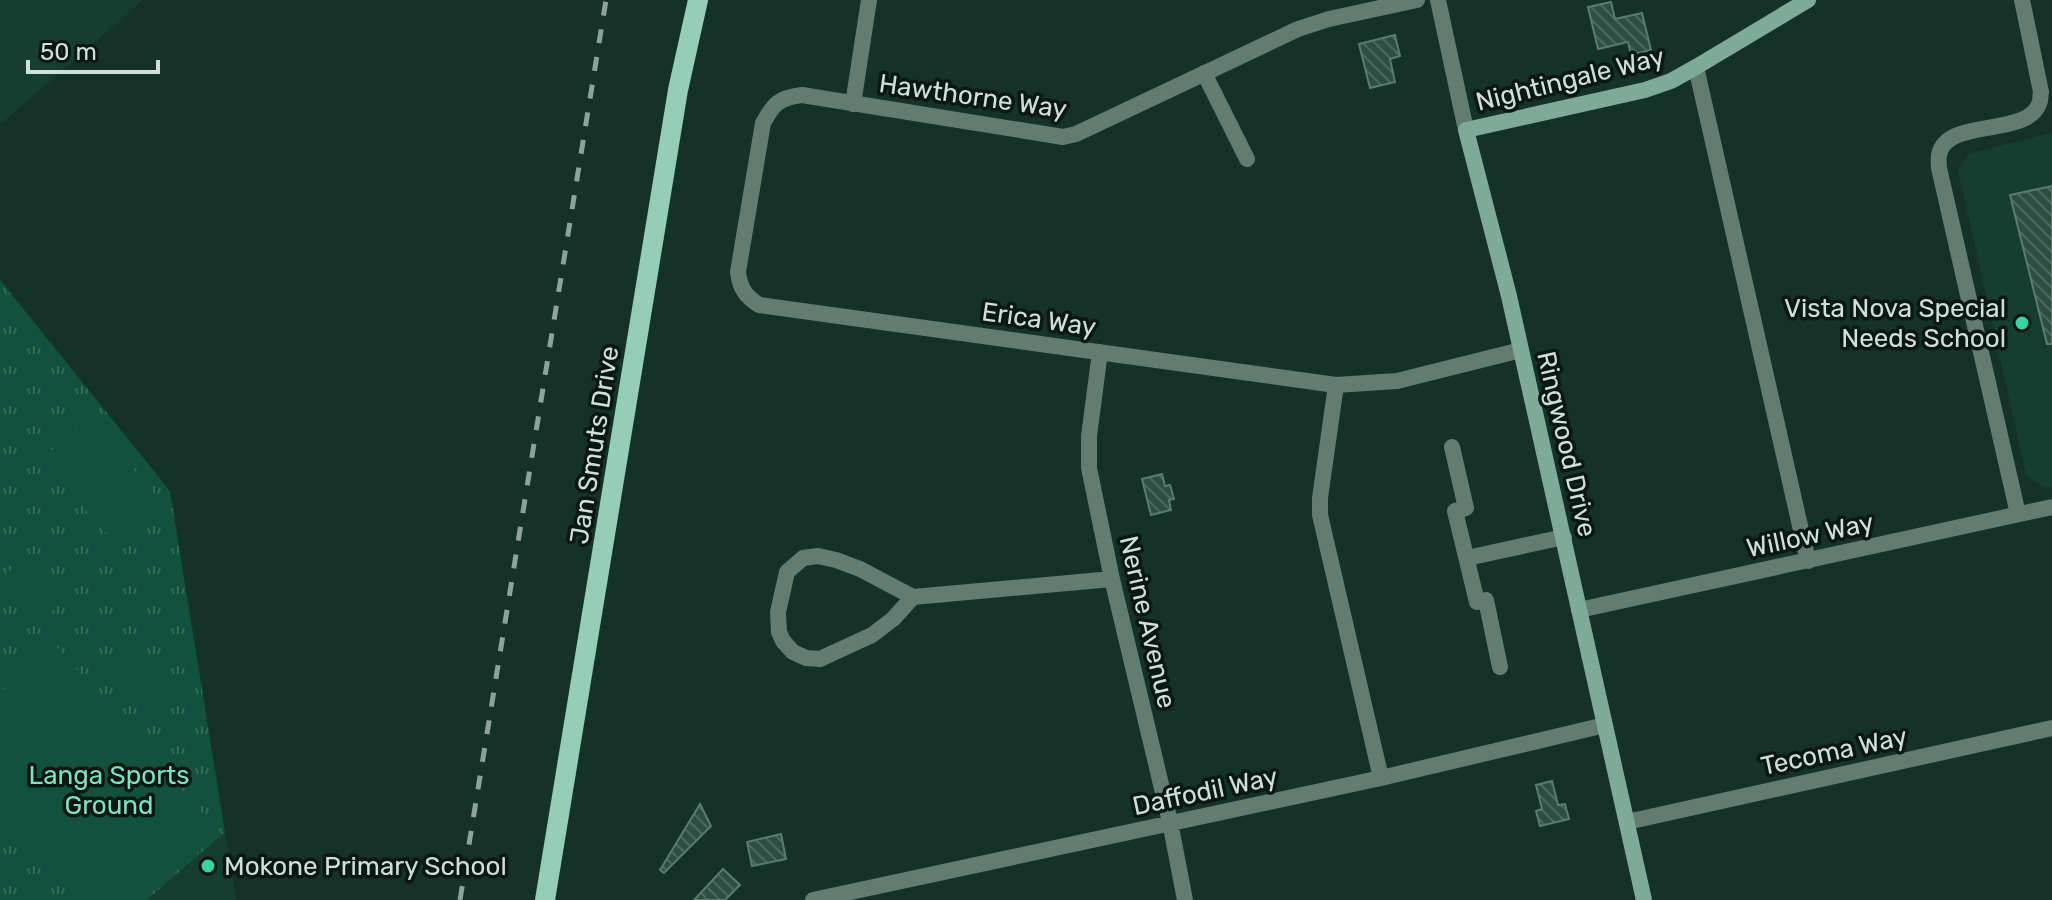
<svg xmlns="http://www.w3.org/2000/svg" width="2052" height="900" font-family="Rubik,sans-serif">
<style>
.built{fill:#153d30}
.park{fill:url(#park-tufts)}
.garden{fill:#11513d}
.building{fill:url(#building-back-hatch);stroke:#5b7b6e;stroke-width:2}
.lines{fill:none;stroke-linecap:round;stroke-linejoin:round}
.street{stroke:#627c71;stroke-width:16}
.secondary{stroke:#7fa998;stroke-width:16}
.primary{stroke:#95cdb6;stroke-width:20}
.rail{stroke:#8ca29a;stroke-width:5;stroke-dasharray:14 14;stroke-linecap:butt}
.poi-dot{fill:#38d4a6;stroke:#0a1712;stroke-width:3}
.labels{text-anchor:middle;stroke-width:7;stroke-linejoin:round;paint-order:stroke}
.street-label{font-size:26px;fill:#cfe0d9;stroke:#0a1712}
.poi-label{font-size:26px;fill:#cfe0d9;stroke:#0a1712;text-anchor:end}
.park-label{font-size:26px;fill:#7fe1bd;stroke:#0a1712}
</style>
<defs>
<pattern id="park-tufts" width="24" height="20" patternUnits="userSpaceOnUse" patternTransform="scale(2)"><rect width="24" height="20" fill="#11513d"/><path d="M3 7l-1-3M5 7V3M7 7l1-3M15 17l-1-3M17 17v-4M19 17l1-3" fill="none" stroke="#336a58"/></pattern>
<pattern id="building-back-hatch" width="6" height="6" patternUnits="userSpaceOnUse" patternTransform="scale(2)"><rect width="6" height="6" fill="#2f4e42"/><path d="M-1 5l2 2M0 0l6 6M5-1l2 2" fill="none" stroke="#4c675d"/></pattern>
</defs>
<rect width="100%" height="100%" fill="#143228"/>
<path class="built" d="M0 0H143L2 123 0 120Z
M2052 133V487L2046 489 2026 475 1958 170 1970 153Z
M225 832 236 900H147Z"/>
<path class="park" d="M0 280 170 491 225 832 147 900H0Z"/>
<path class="garden" d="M88 418 162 502 116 544 41 460Z
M18 563 57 606 37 624 0 584V580Z
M55 645 220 833 143 900H79L0 809V693Z
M131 649 168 690 144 711 108 669Z"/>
<path class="building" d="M1611 2 1615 19 1642 13 1651 50 1631 55 1628 42 1598 49 1588 7Z
M1395 35 1400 56 1390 59 1395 82 1370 88 1359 44Z
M2052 186V344H2047L2010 195Z
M1162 474 1165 486 1170 485 1174 499 1169 500 1171 510 1151 515 1142 479Z
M1552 781 1558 805 1565 804 1569 819 1540 826 1536 811 1542 809 1536 785Z
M700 804 711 826 664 873 660 870Z
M781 834 786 859 752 866 747 842Z
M723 869 740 885 725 900H694Z"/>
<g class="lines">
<path class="street" d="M1417 0 1329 19 1298 29 1076 134 1063 137 802 95C779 98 774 103 763 123L738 272C740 288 745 296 759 305L1336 385 1397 381 1521 350
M1438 0 1466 130
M1696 67 1808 561
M1204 73 1247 159
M853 104 869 0
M1100 352 1089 436V468L1112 579 1170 822 1185 900
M1336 385 1320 498V515L1381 778
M1452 447 1466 508 1455 511 1477 602 1486 600 1500 667
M2018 514 1939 168C1939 164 1938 160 1939 155 1946 117 2026 138 2039 104 2041 100 2040 96 2041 92L2022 0
M1467 558 1564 537
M913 597 893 619 872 635 820 659 806 658 793 652 783 641 779 632 778 612 787 572 803 558 818 556 836 560 860 569 913 597 1112 579
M1579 610 2052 507
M1627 822 2052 728
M813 900 1381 778 1605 725"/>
<path class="secondary" d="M1644 900 1509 296 1466 130 1645 90 1671 81 1696 67 1808 0"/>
<path class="primary" d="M545 900 678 90 698 0"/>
<path class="rail" d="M460 900 606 0"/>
</g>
<g class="poi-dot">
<circle cx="2022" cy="323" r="8"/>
<circle cx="208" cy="866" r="8"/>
</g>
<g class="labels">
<g class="street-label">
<text transform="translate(1570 79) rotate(-14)" y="9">Nightingale Way</text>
<text transform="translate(973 96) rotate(8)" y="9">Hawthorne Way</text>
<text transform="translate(1039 319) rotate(8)" y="9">Erica Way</text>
<text transform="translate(1567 444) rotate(77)" y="9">Ringwood Drive</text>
<text transform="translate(594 445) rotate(-81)" y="9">Jan Smuts Drive</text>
<text transform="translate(1810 535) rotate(-12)" y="9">Willow Way</text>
<text transform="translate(1148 622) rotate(77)" y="9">Nerine Avenue</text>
<text transform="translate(1834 751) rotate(-12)" y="9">Tecoma Way</text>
<text transform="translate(1205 791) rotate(-12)" y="9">Daffodil Way</text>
</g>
<g class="poi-label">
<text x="2006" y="317">Vista Nova Special<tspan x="2006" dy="30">Needs School</tspan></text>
<text x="224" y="875" text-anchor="start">Mokone Primary School</text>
</g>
<g class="park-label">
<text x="109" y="784">Langa Sports<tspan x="109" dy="30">Ground</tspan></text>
</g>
</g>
<path d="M28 60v12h130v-12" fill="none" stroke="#cfe0d9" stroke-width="4"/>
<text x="40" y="60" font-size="24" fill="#cfe0d9" stroke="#0a1712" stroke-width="6" paint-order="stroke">50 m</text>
</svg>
